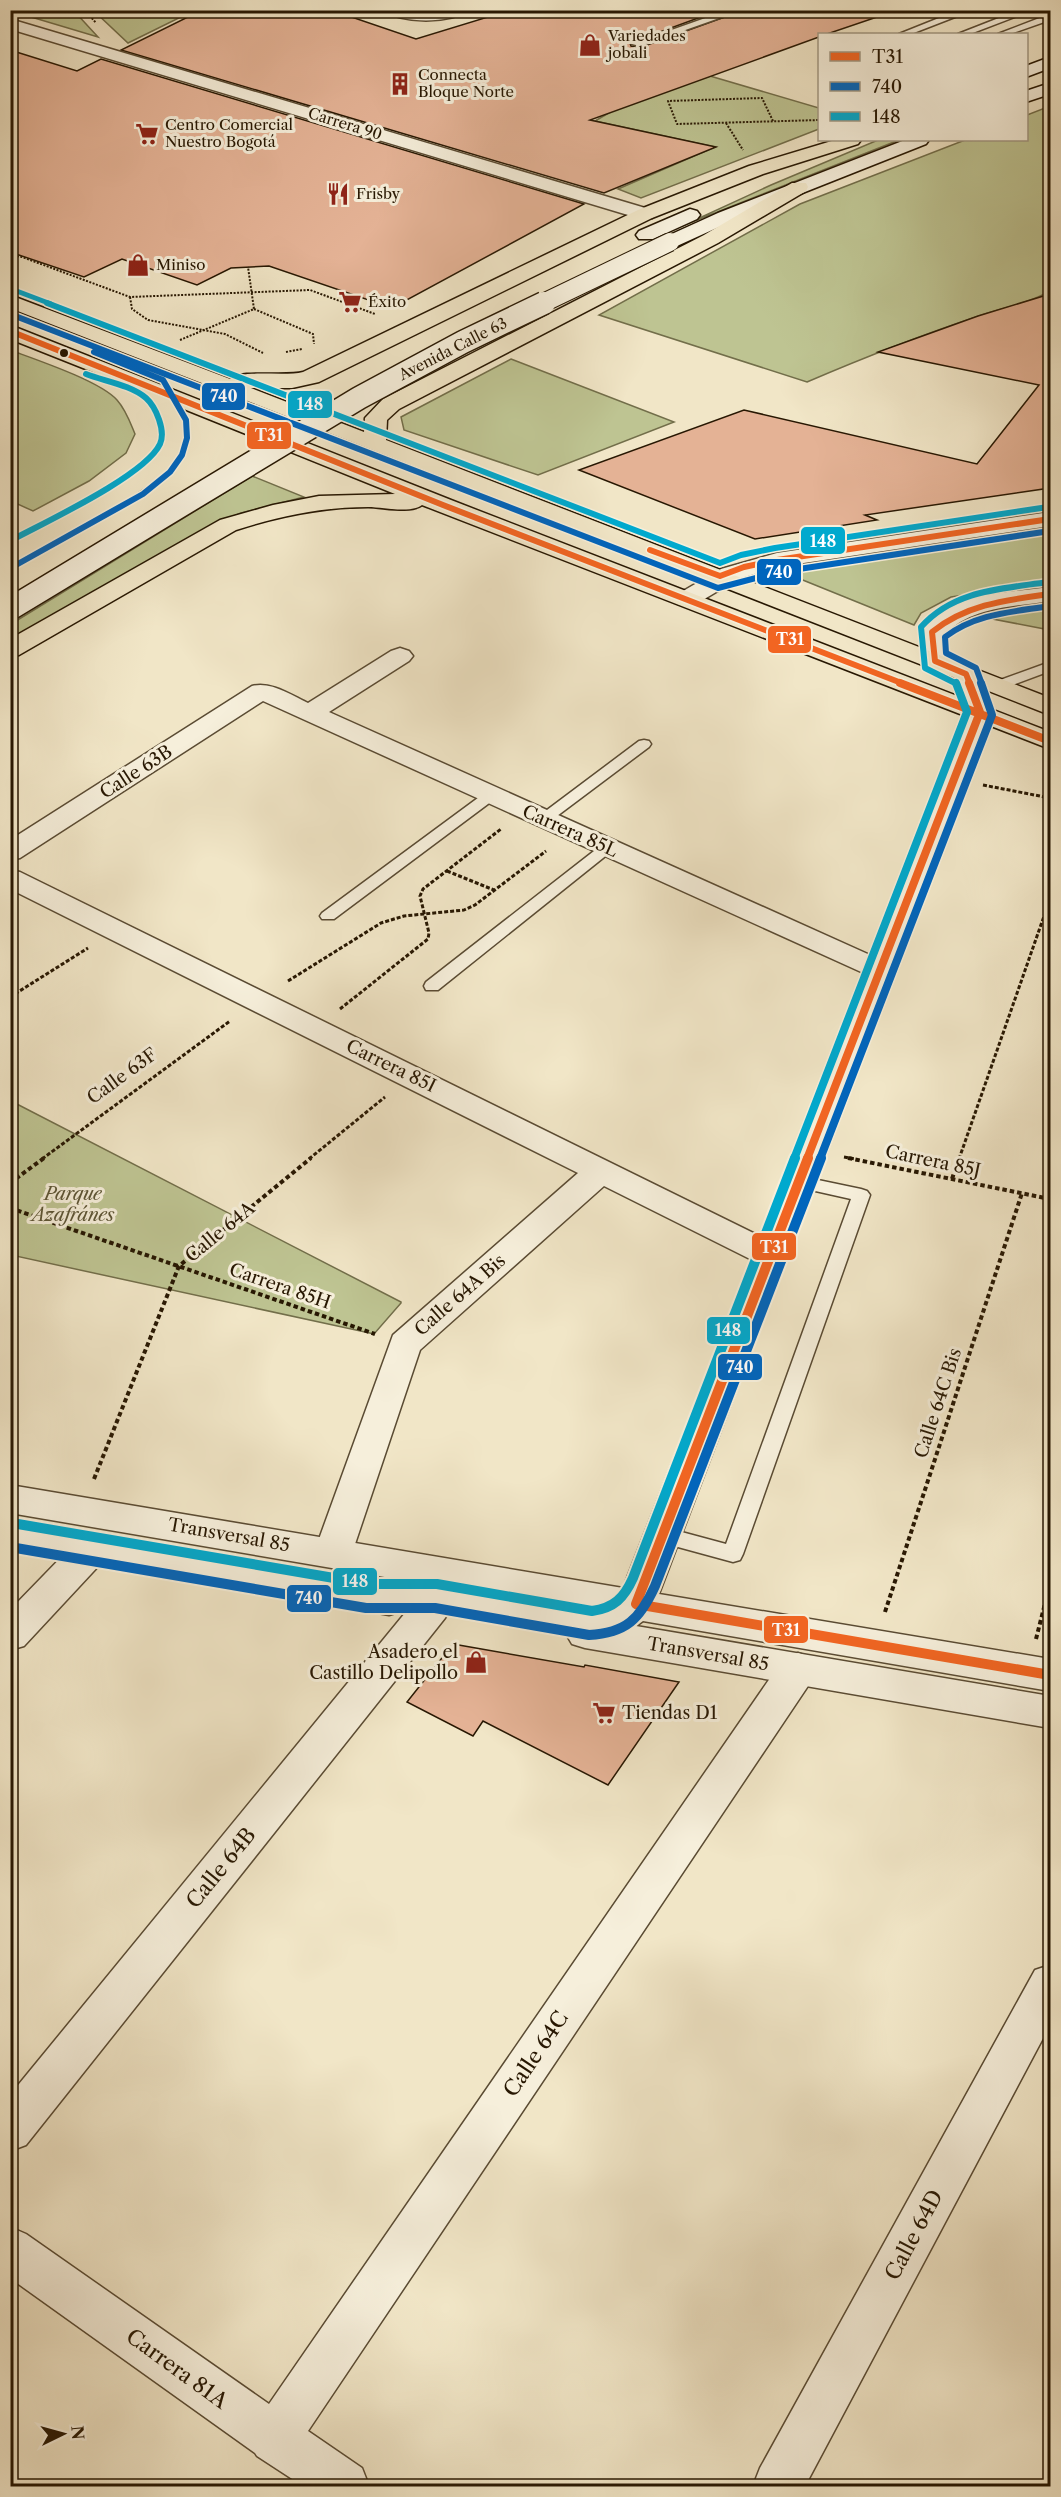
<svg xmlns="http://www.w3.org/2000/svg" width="1061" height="2497" font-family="'Libre Caslon Text',serif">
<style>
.green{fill:#bec492;stroke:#726e4a;stroke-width:1.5}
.building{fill:#e4b295;stroke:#271702;stroke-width:1.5}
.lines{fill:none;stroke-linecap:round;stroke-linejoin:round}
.service-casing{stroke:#5a4b33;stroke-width:3}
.minor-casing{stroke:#5a4b33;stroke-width:3}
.tertiary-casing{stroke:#5a4b33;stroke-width:3}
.secondary-casing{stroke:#271702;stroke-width:3}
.primary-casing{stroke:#271702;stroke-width:3}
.path-far2{stroke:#271702;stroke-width:2;stroke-dasharray:2 1.5;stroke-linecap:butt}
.path-far1{stroke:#271702;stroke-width:3;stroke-dasharray:4 2;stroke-linecap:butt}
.path{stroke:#271702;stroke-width:4;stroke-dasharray:4.5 3;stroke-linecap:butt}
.service{fill:#f6efdb;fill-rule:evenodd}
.minor{fill:#f6efdb;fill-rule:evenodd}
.tertiary{fill:#f6efdb;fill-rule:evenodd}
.secondary{fill:#f6efdb;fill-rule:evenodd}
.primary{fill:#f1e6c7;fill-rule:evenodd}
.secondary-bridge-far1-casing{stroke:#271702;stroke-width:20;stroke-linecap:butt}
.secondary-bridge-casing{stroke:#271702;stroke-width:25;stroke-linecap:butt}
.path-bridge{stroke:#271702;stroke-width:2;stroke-dasharray:2 1.5;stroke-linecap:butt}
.secondary-bridge-far1{stroke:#f6efdb;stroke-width:18}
.secondary-bridge{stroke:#f6efdb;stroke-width:22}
.bus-1-far2-casing{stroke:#f6efdb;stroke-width:9}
.bus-1-far1-casing{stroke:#f6efdb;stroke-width:11}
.bus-1-casing{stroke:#f6efdb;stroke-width:14}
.bus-2-far2-casing{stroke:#f6efdb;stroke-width:9}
.bus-2-far1-casing{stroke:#f6efdb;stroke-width:11}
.bus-2-casing{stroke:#f6efdb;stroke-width:14}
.bus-3-far3-casing{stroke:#f6efdb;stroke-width:8}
.bus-3-far2-casing{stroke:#f6efdb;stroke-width:9}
.bus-3-far1-casing{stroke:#f6efdb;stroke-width:11}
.bus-3-casing{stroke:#f6efdb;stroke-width:14}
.bus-1-far2{stroke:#f26522;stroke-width:6}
.bus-1-far1{stroke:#f26522;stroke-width:8}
.bus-1{stroke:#f26522;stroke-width:10}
.bus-2-far2{stroke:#0065bd;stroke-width:6}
.bus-2-far1{stroke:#0065bd;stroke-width:8}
.bus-2{stroke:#0065bd;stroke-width:10}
.bus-3-far3{stroke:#00a9ce;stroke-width:5}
.bus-3-far2{stroke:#00a9ce;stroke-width:6}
.bus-3-far1{stroke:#00a9ce;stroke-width:8}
.bus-3{stroke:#00a9ce;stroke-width:10}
.bus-dot{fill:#271702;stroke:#f6efdb;stroke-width:2}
.labels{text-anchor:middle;stroke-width:6;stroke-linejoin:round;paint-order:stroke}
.far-poi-label{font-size:15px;fill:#271702;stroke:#f6efdb;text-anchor:start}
.far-street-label{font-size:15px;fill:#271702;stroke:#f6efdb}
.street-label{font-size:18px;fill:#271702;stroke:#f6efdb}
.park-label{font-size:18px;font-style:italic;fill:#5c5434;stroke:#f6efdb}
.poi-label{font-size:18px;fill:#271702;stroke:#f6efdb;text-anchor:end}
.near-street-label{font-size:21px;fill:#271702;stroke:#f6efdb}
.line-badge{stroke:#f6efdb;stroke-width:2}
.badge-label{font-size:16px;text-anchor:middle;font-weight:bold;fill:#fff}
</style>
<rect width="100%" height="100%" fill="#f1e6c7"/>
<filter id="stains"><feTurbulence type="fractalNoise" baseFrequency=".00333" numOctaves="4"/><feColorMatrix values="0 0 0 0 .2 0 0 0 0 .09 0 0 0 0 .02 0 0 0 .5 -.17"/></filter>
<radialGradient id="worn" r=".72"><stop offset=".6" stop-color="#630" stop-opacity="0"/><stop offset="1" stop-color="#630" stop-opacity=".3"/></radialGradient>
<path class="green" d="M11 11H74L98 37Z
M181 11 189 13 128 43 94 11Z
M710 76 819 108V129L641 198 618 189 715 147 595 121 619 107Z
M1050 106V291C1028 304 1001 308 976 317 919 336 863 358 807 382L599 315 800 204 965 140H1026L1027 115Z
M878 140H899L682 226 771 185Z
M10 350C37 360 100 381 117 400 126 410 130 422 135 434L126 453 89 481 33 511 11 501Z
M511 359 674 422 538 475 404 430 401 417Z
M252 476 304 497 241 513 215 524 11 641V624Z
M1050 526V582L951 597 921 613 914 625 778 570Z
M1050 608V630L982 617Z
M11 1101 401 1302V1303L374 1334 11 1255Z"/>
<path class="building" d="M202 10H331L416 39 511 10H720L630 43 631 46 639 48 744 10H882L883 15 827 34H819V37L590 120 716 147 604 193 121 50Z
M10 50 77 71 101 59 584 204 392 308 269 266 231 268 197 285 122 259 84 277 10 252Z
M1050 294V488L865 515 877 520 755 539 579 470 744 410 977 464 1039 385 878 352 978 316Z
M453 1644 584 1667 585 1665 679 1682 608 1785 483 1721 473 1736 407 1702Z"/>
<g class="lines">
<g class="service-casing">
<path id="service" d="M381 10 426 15 471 10C447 24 405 24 381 10Z
M728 10H742L640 46 632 44Z
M959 10H973L911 34H899Z
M1019 10H1033L970 34H958Z
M1050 14V20L1010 34H998Z
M1050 662V671L1002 689 997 690 990 686 992 683Z
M644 740 649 741 651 744 649 747 549 822H539L537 819 539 816 639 741Z
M491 791 496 792 498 795 496 798 334 919H322L320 916 322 913 486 792Z
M608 842 613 844 616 847 613 850 438 990H426L424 986 426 982 603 844Z
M799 1176 861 1189 867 1191 870 1195 743 1554 740 1560 733 1562 656 1541 653 1535 656 1529 663 1527 726 1544 851 1199 793 1186 790 1182 793 1178Z"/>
</g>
<g class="minor-casing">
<path id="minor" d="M10 19 652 210 655 214 652 218H638L10 29Z
M400 648 409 651 413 656 409 661 329 712 890 964 895 970 890 976 880 979 870 976 263 701 20 858 10 860V840L252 686C271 681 291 695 308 703L391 651Z
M10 870 20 872 782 1247 787 1255 782 1263 770 1267 758 1263 604 1186 420 1350 352 1553 346 1563 333 1567 320 1563 314 1553 393 1335 578 1173 10 889Z
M92 1535 105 1539 111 1549 105 1559 24 1646 10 1650V1610L79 1539Z
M432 1592 445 1596 451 1607 445 1618 26 2145 10 2151V2095L419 1596Z
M798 1653 812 1658 817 1669 812 1680 308 2431 362 2468 369 2486H303L257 2456 255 2453 10 2278V2227L26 2234 269 2404 784 1658Z
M1050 1965V2025L805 2486H753L760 2468 1035 1970Z"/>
</g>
<g class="tertiary-casing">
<path id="tertiary" d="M1050 512V526L777 567 738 579 696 604 687 606 678 604 675 599 678 594 721 569 777 553Z
M1050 587V601C1014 607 973 606 945 634L948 661 944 666 935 669 926 666 922 661 920 632C947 593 1008 593 1050 587Z
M966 666 975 669 979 674 993 712 659 1594 1050 1659V1691L643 1621 636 1626 1050 1696V1728L585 1648 572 1644 566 1634C521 1626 430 1601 389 1615L10 1549V1521L367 1581H408L10 1513V1485L623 1588 967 712 953 674 957 669Z"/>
</g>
<g class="secondary-casing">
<path id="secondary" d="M1050 57V68L1026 77V66Z
M1050 83V94L1026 102V91Z
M905 140H929L926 144 732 221 677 246H663L660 242 663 238 718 213Z
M690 209 697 211 700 215 697 219 653 239H639L636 235 639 231Z"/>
</g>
<g class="primary-casing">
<path id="primary" d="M835 140H861L858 144 763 174 652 218 319 382 292 388H251L364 432 365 418 383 399 704 235 792 183H806L808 187 806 191 718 243 399 409 387 420 386 440 1050 698V715L10 308V295L230 379C241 369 285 377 303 372L638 210 749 166Z
M10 325 451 500 1050 732V749L422 505C410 514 383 507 368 507 323 507 279 516 236 530L19 655 10 657V639L220 520 273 505 319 496 395 494 174 405C183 420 190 434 182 452 164 487 56 539 18 560L10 562V545L128 479 153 459 160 450 164 436 163 423 146 393 10 339Z"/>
</g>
<path class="path-far2" d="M85 10 96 23
M773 121 762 98 668 101 677 124 820 120
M726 123 743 150
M10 255 22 257 130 297 310 290 375 314
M130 297 132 309 148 320 225 334 263 353
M254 309 313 334 314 344
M180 340 254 309 248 267
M286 352 302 349"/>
<path class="path-far1" d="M983 785 1050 798
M447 871 494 890
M288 981 381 923 404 916 464 910 475 905 546 851
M10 997 88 948
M340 1009 428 939 429 933 420 896 423 889 501 829
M844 1157 855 1159
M42 1159 230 1021
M309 1159 385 1097
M959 1159 1050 899"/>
<path class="path" d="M848 1158 1050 1199
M952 1179 959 1158
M10 1183 44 1158
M10 1208 375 1334
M94 1479 179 1266 311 1158
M885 1612 1022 1193
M1036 1639 1050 1584"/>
<use href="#service" class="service"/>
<use href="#minor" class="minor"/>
<use href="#tertiary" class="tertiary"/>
<use href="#secondary" class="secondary"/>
<use href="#primary" class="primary"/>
<g class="secondary-bridge-far1-casing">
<path id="secondary-bridge-far1" d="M541 304 670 242"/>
</g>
<g class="secondary-bridge-casing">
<path id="secondary-bridge" d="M10 609 359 398 463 342 544 303"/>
</g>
<path class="path-bridge" d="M10 569 30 558"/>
<use href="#secondary-bridge-far1" class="secondary-bridge-far1"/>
<use href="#secondary-bridge" class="secondary-bridge"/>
<g class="bus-1-far2-casing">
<path id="bus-1-far2" d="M10 331 443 505 904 684
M650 550 720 576 744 567 777 560 1050 519
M970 684 966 674 935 661 932 632C967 604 1007 600 1050 594"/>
</g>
<g class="bus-1-far1-casing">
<path id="bus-1-far1" d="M900 683 1050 741
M807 1159 980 712 969 683"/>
</g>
<g class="bus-1-casing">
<path id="bus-1" d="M808 1158 636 1604 1050 1675"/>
</g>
<g class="bus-2-far2-casing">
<path id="bus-2-far2" d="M10 314 718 588 779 572 1050 531
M16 565 143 494 170 472 182 455 187 438 186 420 163 380 94 352
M982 684 976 668 946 653 945 637C976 613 1013 612 1050 606"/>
</g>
<g class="bus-2-far1-casing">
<path id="bus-2-far1" d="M820 1159 992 715 981 683"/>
</g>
<g class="bus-2-casing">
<path id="bus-2" d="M10 1547 366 1608H435L589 1635C626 1633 640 1619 655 1586L821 1158"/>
</g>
<g class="bus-3-far3-casing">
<path id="bus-3-far3" d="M14 290 51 304"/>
</g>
<g class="bus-3-far2-casing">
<path id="bus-3-far2" d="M47 303 720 563 741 555 775 548 1048 507
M10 541C43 523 145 476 160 444 166 431 156 407 146 398 131 385 104 381 86 374
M957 684 925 668 921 627C954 590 1001 589 1048 582"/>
</g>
<g class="bus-3-far1-casing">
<path id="bus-3-far1" d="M794 1159 967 712 956 683"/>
</g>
<g class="bus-3-casing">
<path id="bus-3" d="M12 1523 369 1584H437L592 1611C614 1608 624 1598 633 1578L795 1158"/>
</g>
<use href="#bus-1-far2" class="bus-1-far2"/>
<use href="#bus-1-far1" class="bus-1-far1"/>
<use href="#bus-1" class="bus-1"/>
<use href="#bus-2-far2" class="bus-2-far2"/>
<use href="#bus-2-far1" class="bus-2-far1"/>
<use href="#bus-2" class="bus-2"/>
<use href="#bus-3-far3" class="bus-3-far3"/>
<use href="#bus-3-far2" class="bus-3-far2"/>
<use href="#bus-3-far1" class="bus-3-far1"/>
<use href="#bus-3" class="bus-3"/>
</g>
<defs>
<g id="shop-bare" transform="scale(1.8)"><path d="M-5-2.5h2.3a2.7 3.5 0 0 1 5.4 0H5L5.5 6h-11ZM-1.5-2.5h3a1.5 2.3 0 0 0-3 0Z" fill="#8f2418" stroke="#f6efdb" stroke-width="2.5" paint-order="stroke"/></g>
<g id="building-bare" transform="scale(1.8)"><path d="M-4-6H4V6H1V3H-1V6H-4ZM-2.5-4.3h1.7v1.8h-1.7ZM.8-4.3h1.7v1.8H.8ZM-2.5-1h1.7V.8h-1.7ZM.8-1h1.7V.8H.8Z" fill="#8f2418" stroke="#f6efdb" stroke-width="2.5" paint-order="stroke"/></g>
<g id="supermarket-bare" transform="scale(1.8)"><path d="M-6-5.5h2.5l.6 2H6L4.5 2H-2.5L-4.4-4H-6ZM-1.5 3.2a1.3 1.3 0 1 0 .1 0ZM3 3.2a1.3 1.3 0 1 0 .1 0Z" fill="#8f2418" stroke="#f6efdb" stroke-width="2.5" paint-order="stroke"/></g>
<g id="restaurant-bare" transform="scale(1.8)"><path d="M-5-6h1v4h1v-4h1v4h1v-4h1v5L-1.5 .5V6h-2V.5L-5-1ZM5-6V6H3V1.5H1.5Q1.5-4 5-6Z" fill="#8f2418" stroke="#f6efdb" stroke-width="2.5" paint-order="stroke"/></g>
</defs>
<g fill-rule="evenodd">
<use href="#shop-bare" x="590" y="45"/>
<use href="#building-bare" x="400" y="84"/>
<use href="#supermarket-bare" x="147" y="134"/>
<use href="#restaurant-bare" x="338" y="194"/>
<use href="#shop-bare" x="138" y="265"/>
<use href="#supermarket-bare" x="350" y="302"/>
<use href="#shop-bare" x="476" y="1662"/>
<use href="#supermarket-bare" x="604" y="1713"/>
</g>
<circle class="bus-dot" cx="64" cy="353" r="5"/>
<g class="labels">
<g class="far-poi-label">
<text x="608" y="41">Variedades<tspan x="608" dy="17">jobali</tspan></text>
<text x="418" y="80">Connecta<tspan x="418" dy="17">Bloque Norte</tspan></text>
<text x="165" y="130">Centro Comercial<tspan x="165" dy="17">Nuestro Bogotá</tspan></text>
<text x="356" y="199">Frisby</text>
<text x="156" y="270">Miniso</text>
<text x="368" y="307">Éxito</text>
</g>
<g class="far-street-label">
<text transform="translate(345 124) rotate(17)" y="5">Carrera 90</text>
<text transform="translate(453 349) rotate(-27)" y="5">Avenida Calle 63</text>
</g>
<g class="street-label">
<text transform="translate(136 772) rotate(-33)" y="6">Calle 63B</text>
<text transform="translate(570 831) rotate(24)" y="6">Carrera 85L</text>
<text transform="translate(391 1066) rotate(26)" y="6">Carrera 85I</text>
<text transform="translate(122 1076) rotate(-36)" y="6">Calle 63F</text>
<text transform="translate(933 1161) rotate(12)" y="6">Carrera 85J</text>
<text transform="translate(220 1232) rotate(-39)" y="6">Calle 64A</text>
<text transform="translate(280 1286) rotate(19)" y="6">Carrera 85H</text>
<text transform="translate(460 1295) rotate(-41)" y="6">Calle 64A Bis</text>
<text transform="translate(938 1403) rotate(-72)" y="6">Calle 64C Bis</text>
<text transform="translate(229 1535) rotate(10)" y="6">Transversal 85</text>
<text transform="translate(708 1654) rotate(10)" y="6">Transversal 85</text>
</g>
<g class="park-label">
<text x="73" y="1200">Parque<tspan x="73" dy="21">Azafránes</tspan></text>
</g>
<g class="poi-label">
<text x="458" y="1658">Asadero el<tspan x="458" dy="21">Castillo Delipollo</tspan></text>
<text x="622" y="1719" text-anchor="start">Tiendas D1</text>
</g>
<g class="near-street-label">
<text transform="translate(221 1868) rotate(-51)" y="7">Calle 64B</text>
<text transform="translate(536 2054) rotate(-56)" y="7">Calle 64C</text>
<text transform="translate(914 2235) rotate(-62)" y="7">Calle 64D</text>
<text transform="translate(177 2369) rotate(36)" y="7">Carrera 81A</text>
</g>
</g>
<g class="line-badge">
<rect x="201" y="382" width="45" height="29" rx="6" fill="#0065bd"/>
<rect x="287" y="390" width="46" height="29" rx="6" fill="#00a9ce"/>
<rect x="246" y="421" width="46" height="29" rx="6" fill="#f26522"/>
<rect x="800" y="526" width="46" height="29" rx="6" fill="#00a9ce"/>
<rect x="756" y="558" width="46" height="28" rx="6" fill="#0065bd"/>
<rect x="767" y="625" width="45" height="29" rx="6" fill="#f26522"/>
<rect x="751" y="1232" width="46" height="29" rx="6" fill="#f26522"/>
<rect x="706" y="1316" width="45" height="29" rx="6" fill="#00a9ce"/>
<rect x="717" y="1353" width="46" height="28" rx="6" fill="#0065bd"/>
<rect x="332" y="1567" width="46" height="29" rx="6" fill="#00a9ce"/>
<rect x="286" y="1584" width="46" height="29" rx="6" fill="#0065bd"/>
<rect x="763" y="1615" width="46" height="29" rx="6" fill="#f26522"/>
</g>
<g class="badge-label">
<text x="224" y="402">740</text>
<text x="310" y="410">148</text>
<text x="269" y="441">T31</text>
<text x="823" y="547">148</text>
<text x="779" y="578">740</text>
<text x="790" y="645">T31</text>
<text x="774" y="1253">T31</text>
<text x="728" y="1336">148</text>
<text x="740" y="1373">740</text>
<text x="355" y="1587">148</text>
<text x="309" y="1604">740</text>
<text x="786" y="1636">T31</text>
</g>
<rect width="1061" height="2497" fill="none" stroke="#f1e6c7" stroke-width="36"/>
<rect x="12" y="12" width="1037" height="2473" fill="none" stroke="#271702" stroke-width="3"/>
<rect x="18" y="18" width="1025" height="2461" fill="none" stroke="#271702" stroke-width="1.5"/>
<rect x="818" y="33" width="210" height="108" fill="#f6efdb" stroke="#a39984" stroke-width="1.5"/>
<rect x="830" y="52" width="30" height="9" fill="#f26522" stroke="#a39984" stroke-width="1.5"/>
<text x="872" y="63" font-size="18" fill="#271702">T31</text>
<rect x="830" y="82" width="30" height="9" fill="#0065bd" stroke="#a39984" stroke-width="1.5"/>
<text x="872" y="93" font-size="18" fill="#271702">740</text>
<rect x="830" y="112" width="30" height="9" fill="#00a9ce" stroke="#a39984" stroke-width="1.5"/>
<text x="872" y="123" font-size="18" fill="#271702">148</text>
<g transform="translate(63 2434) rotate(85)" stroke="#f6efdb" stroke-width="4.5" paint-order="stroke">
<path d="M0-4.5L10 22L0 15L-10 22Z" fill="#271702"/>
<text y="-9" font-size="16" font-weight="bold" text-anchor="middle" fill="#271702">N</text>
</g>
<rect width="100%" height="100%" filter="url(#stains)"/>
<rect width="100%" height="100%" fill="url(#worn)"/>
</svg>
